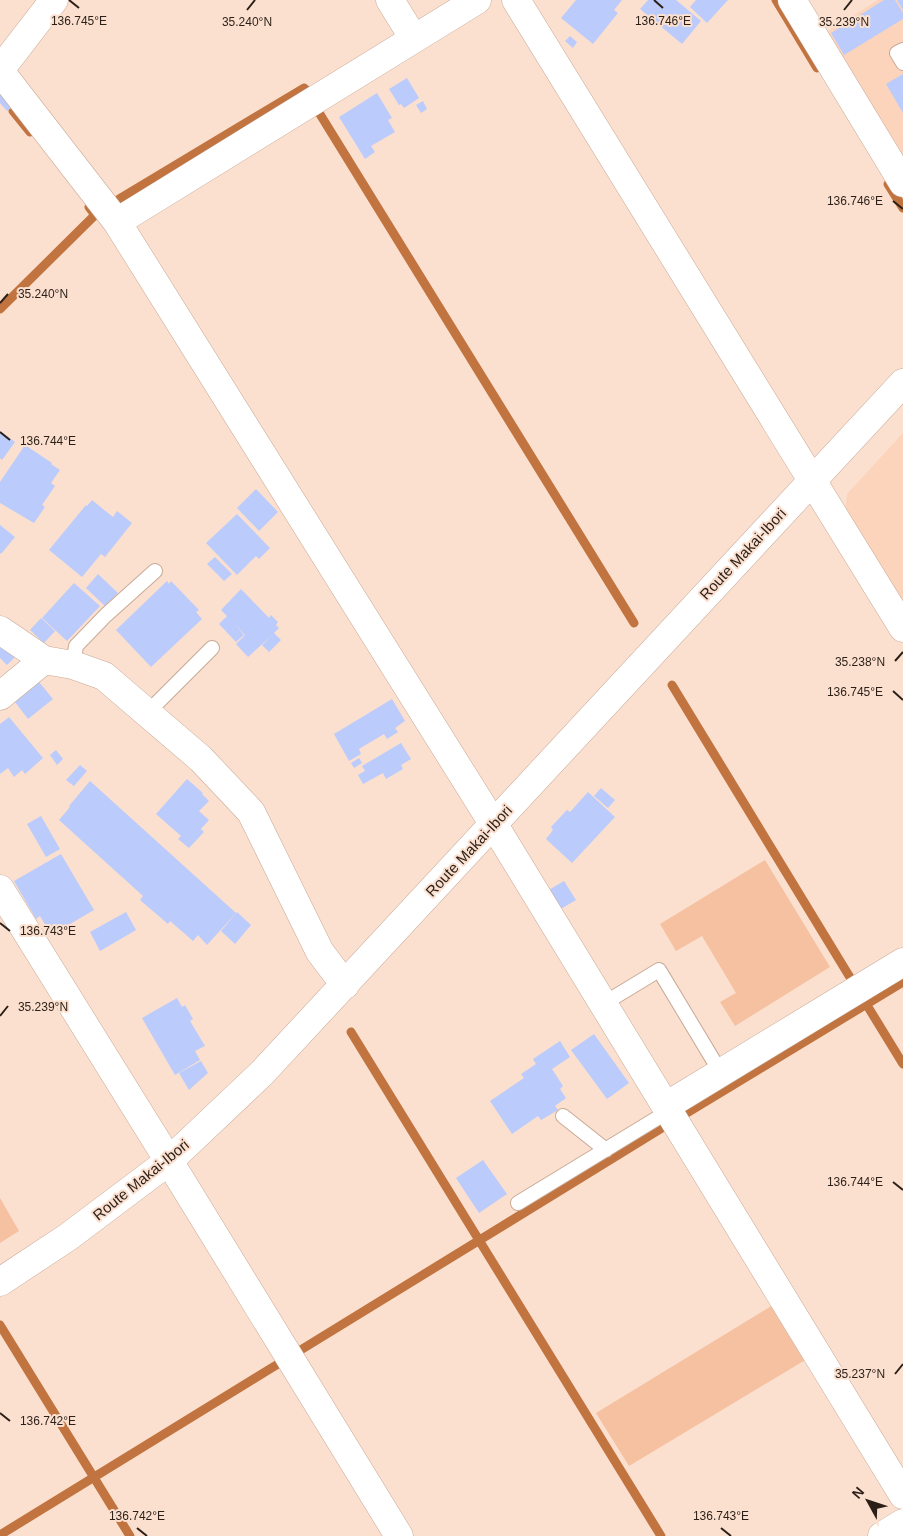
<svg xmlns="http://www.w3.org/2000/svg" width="903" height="1536" font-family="Arial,sans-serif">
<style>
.built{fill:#fcd4bc}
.green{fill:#f5c1a1}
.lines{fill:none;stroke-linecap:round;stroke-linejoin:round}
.stream{stroke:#c1743f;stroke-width:9}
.building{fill:#bacbfc}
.lane-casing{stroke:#c9a996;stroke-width:16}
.street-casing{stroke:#c9a996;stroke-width:29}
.secondary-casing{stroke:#c9a996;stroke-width:29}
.lane{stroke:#fff;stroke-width:14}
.street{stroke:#fff;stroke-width:28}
.secondary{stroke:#fff;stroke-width:28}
.ticks{fill:none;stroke:#2b1f17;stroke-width:2}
.labels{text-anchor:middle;stroke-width:4;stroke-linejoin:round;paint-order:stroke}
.street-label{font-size:15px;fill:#2b1f17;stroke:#fbe0d0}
.ticks-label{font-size:12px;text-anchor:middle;fill:#2b1f17;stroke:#fbe0d0;stroke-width:4;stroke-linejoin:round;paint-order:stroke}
</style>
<rect width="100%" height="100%" fill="#fbe0d0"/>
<path class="built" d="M878 0H903V155L827 32Z
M903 433V608L845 514 847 494Z"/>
<path class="green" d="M765 860 830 967 735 1026 720 1002 736 993 702 936 676 951 660 924Z
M0 1198 19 1231 0 1243Z
M773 1305 807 1359 629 1466 596 1413Z"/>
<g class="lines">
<path class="stream" d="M776 0 817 68
M13 111 30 132
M318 111 634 623
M888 184 903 208
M119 199 304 88 306 90
M0 309 95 215 89 207
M672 685 851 979
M865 1002 903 1064
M351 1032 661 1536
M682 1116 903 982
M0 1325 130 1536
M299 1351 662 1128
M0 1535 278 1364"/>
</g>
<path class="building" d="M576 0H622L614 10 618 13 593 44 561 18Z
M648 0H676L701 21 682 44 640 9Z
M696 0H728L707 23 690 7Z
M884 0H895L903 13V19L844 55 831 33Z
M897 0H903V10Z
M570 36 577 42 573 48 565 41Z
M903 74V113L886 84Z
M407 78 419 98 404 108 401 104 399 105 389 89Z
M0 89 14 106 7 111 0 103Z
M377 93 392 118 388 120 395 132 371 146 375 152 365 159 339 117Z
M423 101 427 109 421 113 416 105Z
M0 431 15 442 2 460 0 458Z
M25 445 52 463 51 464 60 470 51 483 55 486 42 505 45 507 34 523 0 503V482Z
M256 489 278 512 259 531 237 508Z
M92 500 113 517 117 511 132 523 105 557 101 554 82 577 49 550 86 505 87 506Z
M237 514 270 548 259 559 256 556 237 575 206 543Z
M0 525 15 537 1 554 0 553Z
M215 557 232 574 224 581 207 564Z
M98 574 118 593 105 606 86 588Z
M167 581 169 584 171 581 199 610 196 612 202 619 151 667 116 630Z
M74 583 100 606 67 641 42 618Z
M241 589 269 618 271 615 278 622 276 625 279 628 274 633 281 640 269 652 262 645 272 635 248 657 236 644 245 635 235 624 244 635 236 642 219 624 227 616 221 610Z
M41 618 55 631 44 643 30 630Z
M0 643 15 657 7 665 0 658Z
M39 682 53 699 28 719 15 702Z
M392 699 405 721 395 728 398 732 387 739 384 734 359 749 361 754 349 761 334 734Z
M9 717 43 758 25 774 22 770 14 777 8 768 0 774V724Z
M401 743 411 759 401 765 403 769 386 779 383 773 363 784 358 775 365 771 362 766Z
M56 750 63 759 57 765 50 755Z
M359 758 362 763 354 768 351 763Z
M80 765 87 771 74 786 66 780Z
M187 779 203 793 202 794 209 801 199 811 209 820 201 829 204 832 189 848 178 839 181 836 156 814Z
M90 781 236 913 207 945 198 935 193 941 170 921 168 924 140 900 143 896 59 820 70 807 69 806Z
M601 788 615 800 608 808 594 796Z
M588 792 615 817 572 863 546 839 553 830 551 827 567 810 570 812Z
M41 816 60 849 46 857 27 824Z
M61 854 94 910 51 935 40 916 36 919 14 881Z
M564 881 576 900 559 910 547 891Z
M126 912 136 930 100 951 90 932Z
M237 912 251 925 235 944 221 931Z
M177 998 182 1007 185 1005 193 1019 190 1021 205 1046 195 1051 200 1060 175 1075 142 1018Z
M594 1034 629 1083 607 1099 571 1050Z
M560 1041 570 1057 552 1069 563 1086 560 1089 566 1098 555 1106 558 1110 541 1120 538 1116 512 1134 490 1101 524 1078 521 1074 536 1064 533 1059Z
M201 1061 208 1073 189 1090 179 1073Z
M483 1160 507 1194 479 1213 456 1178Z"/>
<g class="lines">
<g class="lane-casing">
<path id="lane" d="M903 50 897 53 903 63
M73 665 76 646 106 615 155 571
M147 713 212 648
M603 1004 659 970 721 1073
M563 1116 606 1150
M518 1203 669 1111"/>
</g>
<g class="street-casing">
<path id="street" d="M390 0 414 39
M516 0 903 628
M792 0 903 183
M0 70 54 0
M0 71 117 222 494 825 903 1495
M117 222 477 0
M0 630 44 660 73 665 104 676 201 759 251 812 320 952 345 985
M0 696 44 660
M0 889 169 1161 399 1536
M666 1106 903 962
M882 1536 903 1523"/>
</g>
<g class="secondary-casing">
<path id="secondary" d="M0 1282 68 1237 169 1161 262 1073 903 383"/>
</g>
<use href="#lane" class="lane"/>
<use href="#street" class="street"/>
<use href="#secondary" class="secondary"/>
</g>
<path class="ticks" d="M69 0 79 8M654 0 663 8M247 10 255 0M844 10 852 0M893 201 903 209M0 303 8 294M0 432 10 440M895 661 903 652M893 691 903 700M0 923 10 931M0 1016 8 1006M893 1182 903 1190M895 1374 903 1364M0 1413 10 1421M137 1528 147 1536M721 1528 731 1536"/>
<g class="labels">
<g class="street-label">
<text transform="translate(743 554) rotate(-47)" y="5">Route Makai-Ibori</text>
<text transform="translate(469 851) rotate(-47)" y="5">Route Makai-Ibori</text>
<text transform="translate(141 1180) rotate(-39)" y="5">Route Makai-Ibori</text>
</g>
</g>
<g class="ticks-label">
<text x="663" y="25">136.746°E</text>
<text x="79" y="25">136.745°E</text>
<text x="247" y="26">35.240°N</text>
<text x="844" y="26">35.239°N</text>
<text x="855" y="205">136.746°E</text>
<text x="43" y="298">35.240°N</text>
<text x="48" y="445">136.744°E</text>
<text x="860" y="666">35.238°N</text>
<text x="855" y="696">136.745°E</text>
<text x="48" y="935">136.743°E</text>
<text x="43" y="1011">35.239°N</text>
<text x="855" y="1186">136.744°E</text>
<text x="860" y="1378">35.237°N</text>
<text x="48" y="1425">136.742°E</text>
<text x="137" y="1520">136.742°E</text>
<text x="721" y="1520">136.743°E</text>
</g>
<g transform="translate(868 1501) rotate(310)" stroke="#fbe0d0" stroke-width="4" paint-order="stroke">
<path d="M0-4L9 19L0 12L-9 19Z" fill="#2b1f17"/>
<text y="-8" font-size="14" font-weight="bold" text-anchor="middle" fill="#2b1f17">N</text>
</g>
</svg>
